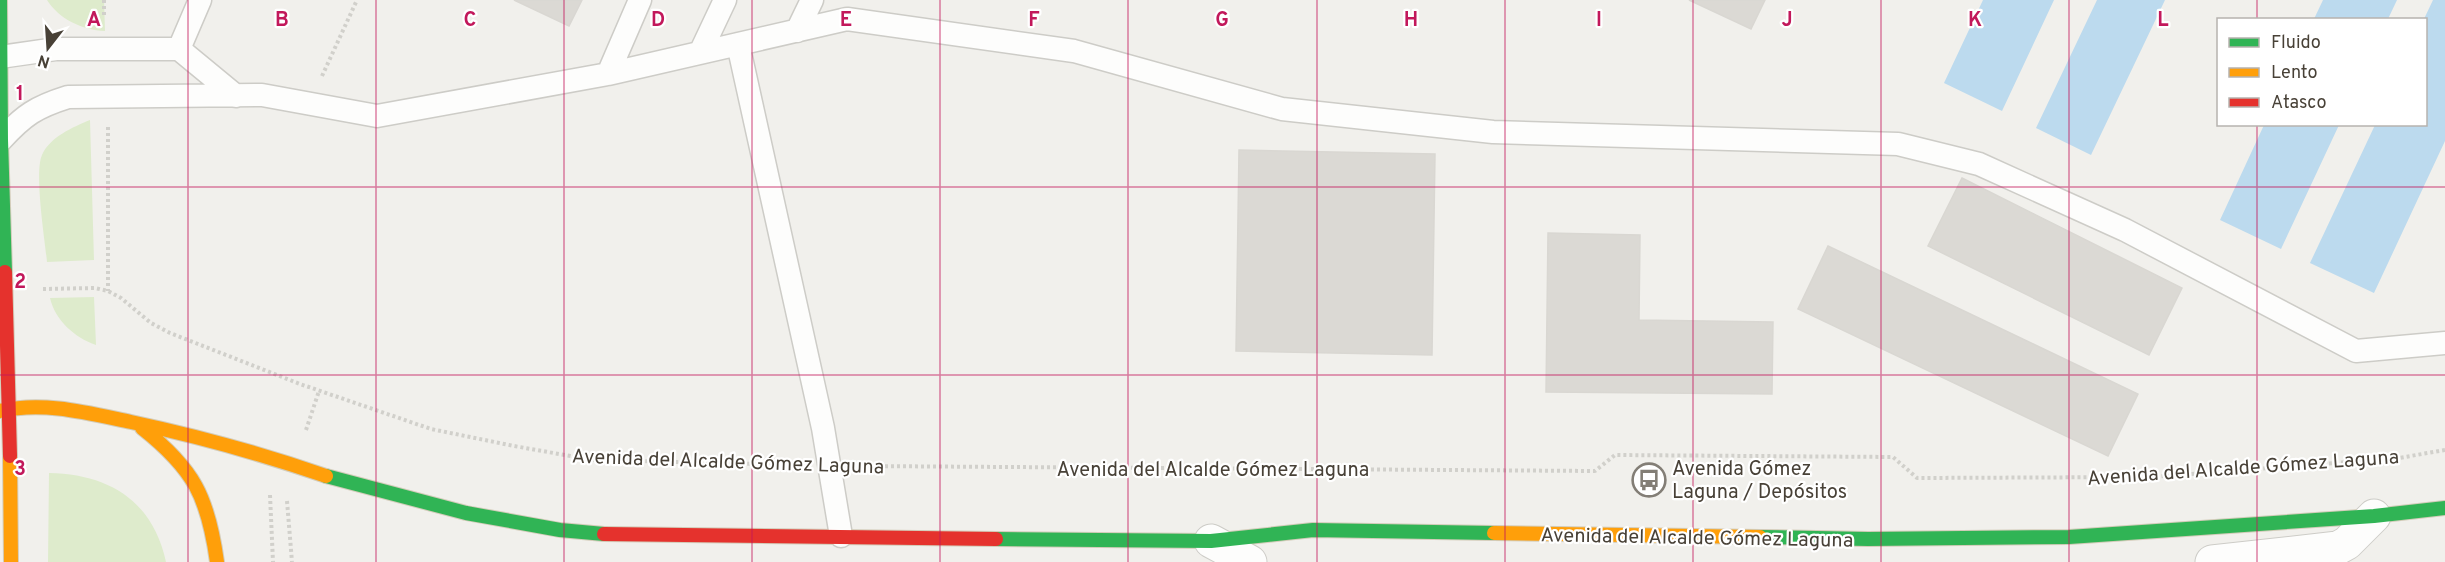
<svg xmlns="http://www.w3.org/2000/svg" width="2445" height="562" font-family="Overpass,sans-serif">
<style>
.green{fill:#deebcc}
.water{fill:#bcdaee}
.building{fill:#dbd9d4;stroke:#d9d7d2;stroke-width:1.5}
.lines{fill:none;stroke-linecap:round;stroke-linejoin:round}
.lane-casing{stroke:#cdccc7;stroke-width:25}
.street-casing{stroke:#cdccc7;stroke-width:35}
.fast-casing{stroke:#d3ccb9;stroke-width:16}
.slow-casing{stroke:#d3ccb9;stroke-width:16}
.jam-casing{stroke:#d3ccb9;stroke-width:16}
.path{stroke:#d1d0cb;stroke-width:4;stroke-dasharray:3 3;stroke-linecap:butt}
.lane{stroke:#fdfdfc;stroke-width:22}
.street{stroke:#fdfdfc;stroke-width:33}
.fast{stroke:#30b455;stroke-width:14}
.slow{stroke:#ff9f0a;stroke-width:14}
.jam{stroke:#e5322d;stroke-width:14}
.grid{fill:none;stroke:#c2185b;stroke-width:1.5;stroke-opacity:0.55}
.labels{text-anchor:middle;stroke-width:4.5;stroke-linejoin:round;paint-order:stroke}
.street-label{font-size:20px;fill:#484137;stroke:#fff}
.poi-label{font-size:20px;fill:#484137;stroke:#fff;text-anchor:start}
.grid-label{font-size:20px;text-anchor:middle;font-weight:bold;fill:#c2185b;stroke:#fff;stroke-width:4.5;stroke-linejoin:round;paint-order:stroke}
</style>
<rect width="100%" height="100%" fill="#f1f0ec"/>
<path class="green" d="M47 0H104L105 31C82 30 59 19 47 0Z
M90 120 94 260 47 262C45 240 34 173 42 155 50 137 73 127 90 120Z
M94 297 96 345C75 338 55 320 50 298Z
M49 473C109 474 153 501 166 562H48Z"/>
<path class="water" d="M1983 0H2054L2002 111 1944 83Z
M2097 0H2165L2091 155 2036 128Z
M2323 0H2397L2388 19H2314Z
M2433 0H2445V141L2374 293 2310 263 2375 125 2426 124 2424 19Z
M2264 125H2339L2281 249 2220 220Z"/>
<path class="building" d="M514 0H582L569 26Z
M1689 0H1765L1751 29Z
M1239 150 1435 154 1432 355 1236 351Z
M1962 178 2182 288 2149 355 1928 246Z
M1548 233 1640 235 1639 320 1773 322 1772 394 1546 392Z
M1828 246 2138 394 2108 456 1798 309Z"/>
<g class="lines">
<g class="lane-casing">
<path id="lane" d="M797 31 812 0
M738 44 823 428 841 536
M179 49 200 0
M700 53 725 0
M0 57 56 49H179L236 96
M608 74 640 0
M1 140C24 115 36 107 68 97L262 95 377 116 608 74 847 19 1074 51 1282 109 1493 132 1898 144 1979 164 2125 230 2356 351 2445 343"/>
</g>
<g class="street-casing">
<path id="street" d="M1211 541 1250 562
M2212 562 2338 548 2347 543 2374 516"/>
</g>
<g class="fast-casing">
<path id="fast" d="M0 0 1 140 5 272
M326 476 466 513 560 530 604 534
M1760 537 1868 539 2069 537 2374 516 2445 508
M996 539 1211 541 1313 530 1494 533"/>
</g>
<g class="slow-casing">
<path id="slow" d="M0 411C44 401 88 413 131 422 197 436 262 454 326 476
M142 428C194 469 208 497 217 562
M10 456 11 562
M1494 533 1760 537"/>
</g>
<g class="jam-casing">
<path id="jam" d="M5 272 10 456
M604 534 996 539"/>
</g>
<path class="path" d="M104 0V17
M322 76 357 0
M108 127V291
M43 289 95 288 108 291 121 298 151 323 170 333 300 384 431 429 514 446 593 460 796 465
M306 430 319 391
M861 466 1595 471 1615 455 1893 457 1917 478 2153 477 2399 458 2445 450
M270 495 273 562
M287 501 292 562"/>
<use href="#lane" class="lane"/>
<use href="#street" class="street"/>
<use href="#fast" class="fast"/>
<use href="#slow" class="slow"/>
<use href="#jam" class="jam"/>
</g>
<path class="grid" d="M188 0V562M376 0V562M564 0V562M752 0V562M940 0V562M1128 0V562M1317 0V562M1505 0V562M1693 0V562M1881 0V562M2069 0V562M2257 0V20M2257 124V562M0 187H2445M0 375H2445"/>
<defs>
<g id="bus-ring" transform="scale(1.725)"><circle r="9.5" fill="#fff" stroke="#837e76" stroke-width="1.5"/><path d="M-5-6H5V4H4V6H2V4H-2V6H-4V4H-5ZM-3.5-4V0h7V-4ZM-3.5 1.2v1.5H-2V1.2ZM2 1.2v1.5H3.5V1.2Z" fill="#837e76"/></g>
</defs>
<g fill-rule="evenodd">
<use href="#bus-ring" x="1649" y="480"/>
</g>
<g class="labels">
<g class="street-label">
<text transform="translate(728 461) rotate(2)" y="7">Avenida del Alcalde Gómez Laguna</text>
<text transform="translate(2243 467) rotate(-4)" y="7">Avenida del Alcalde Gómez Laguna</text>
<text x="1213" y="476">Avenida del Alcalde Gómez Laguna</text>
<text transform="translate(1697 537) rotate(1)" y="7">Avenida del Alcalde Gómez Laguna</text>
</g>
<g class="poi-label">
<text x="1672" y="475">Avenida Gómez<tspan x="1672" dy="23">Laguna / Depósitos</tspan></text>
</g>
</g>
<g class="grid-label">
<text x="94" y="26">A</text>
<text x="282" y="26">B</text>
<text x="470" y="26">C</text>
<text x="658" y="26">D</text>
<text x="846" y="26">E</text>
<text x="1034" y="26">F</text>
<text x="1222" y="26">G</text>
<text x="1411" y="26">H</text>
<text x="1599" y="26">I</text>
<text x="1787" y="26">J</text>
<text x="1975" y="26">K</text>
<text x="2163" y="26">L</text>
<text x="20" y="100">1</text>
<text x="20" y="288">2</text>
<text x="20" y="475">3</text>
</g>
<rect x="2217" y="18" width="210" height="108" fill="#ffffff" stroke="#b6b3af" stroke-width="1.5"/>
<rect x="2229" y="38" width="30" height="9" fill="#30b455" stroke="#b6b3af" stroke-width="1.5"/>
<text x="2271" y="48" font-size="18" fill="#484137">Fluido</text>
<rect x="2229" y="68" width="30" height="9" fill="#ff9f0a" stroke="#b6b3af" stroke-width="1.5"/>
<text x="2271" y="78" font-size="18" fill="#484137">Lento</text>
<rect x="2229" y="98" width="30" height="9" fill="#e5322d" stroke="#b6b3af" stroke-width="1.5"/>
<text x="2271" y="108" font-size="18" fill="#484137">Atasco</text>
<g transform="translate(48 48) rotate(197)" stroke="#ffffff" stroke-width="4.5" paint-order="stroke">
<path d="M0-4.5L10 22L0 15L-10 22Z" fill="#484137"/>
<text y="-9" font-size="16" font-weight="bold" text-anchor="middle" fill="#484137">N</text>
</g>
</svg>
